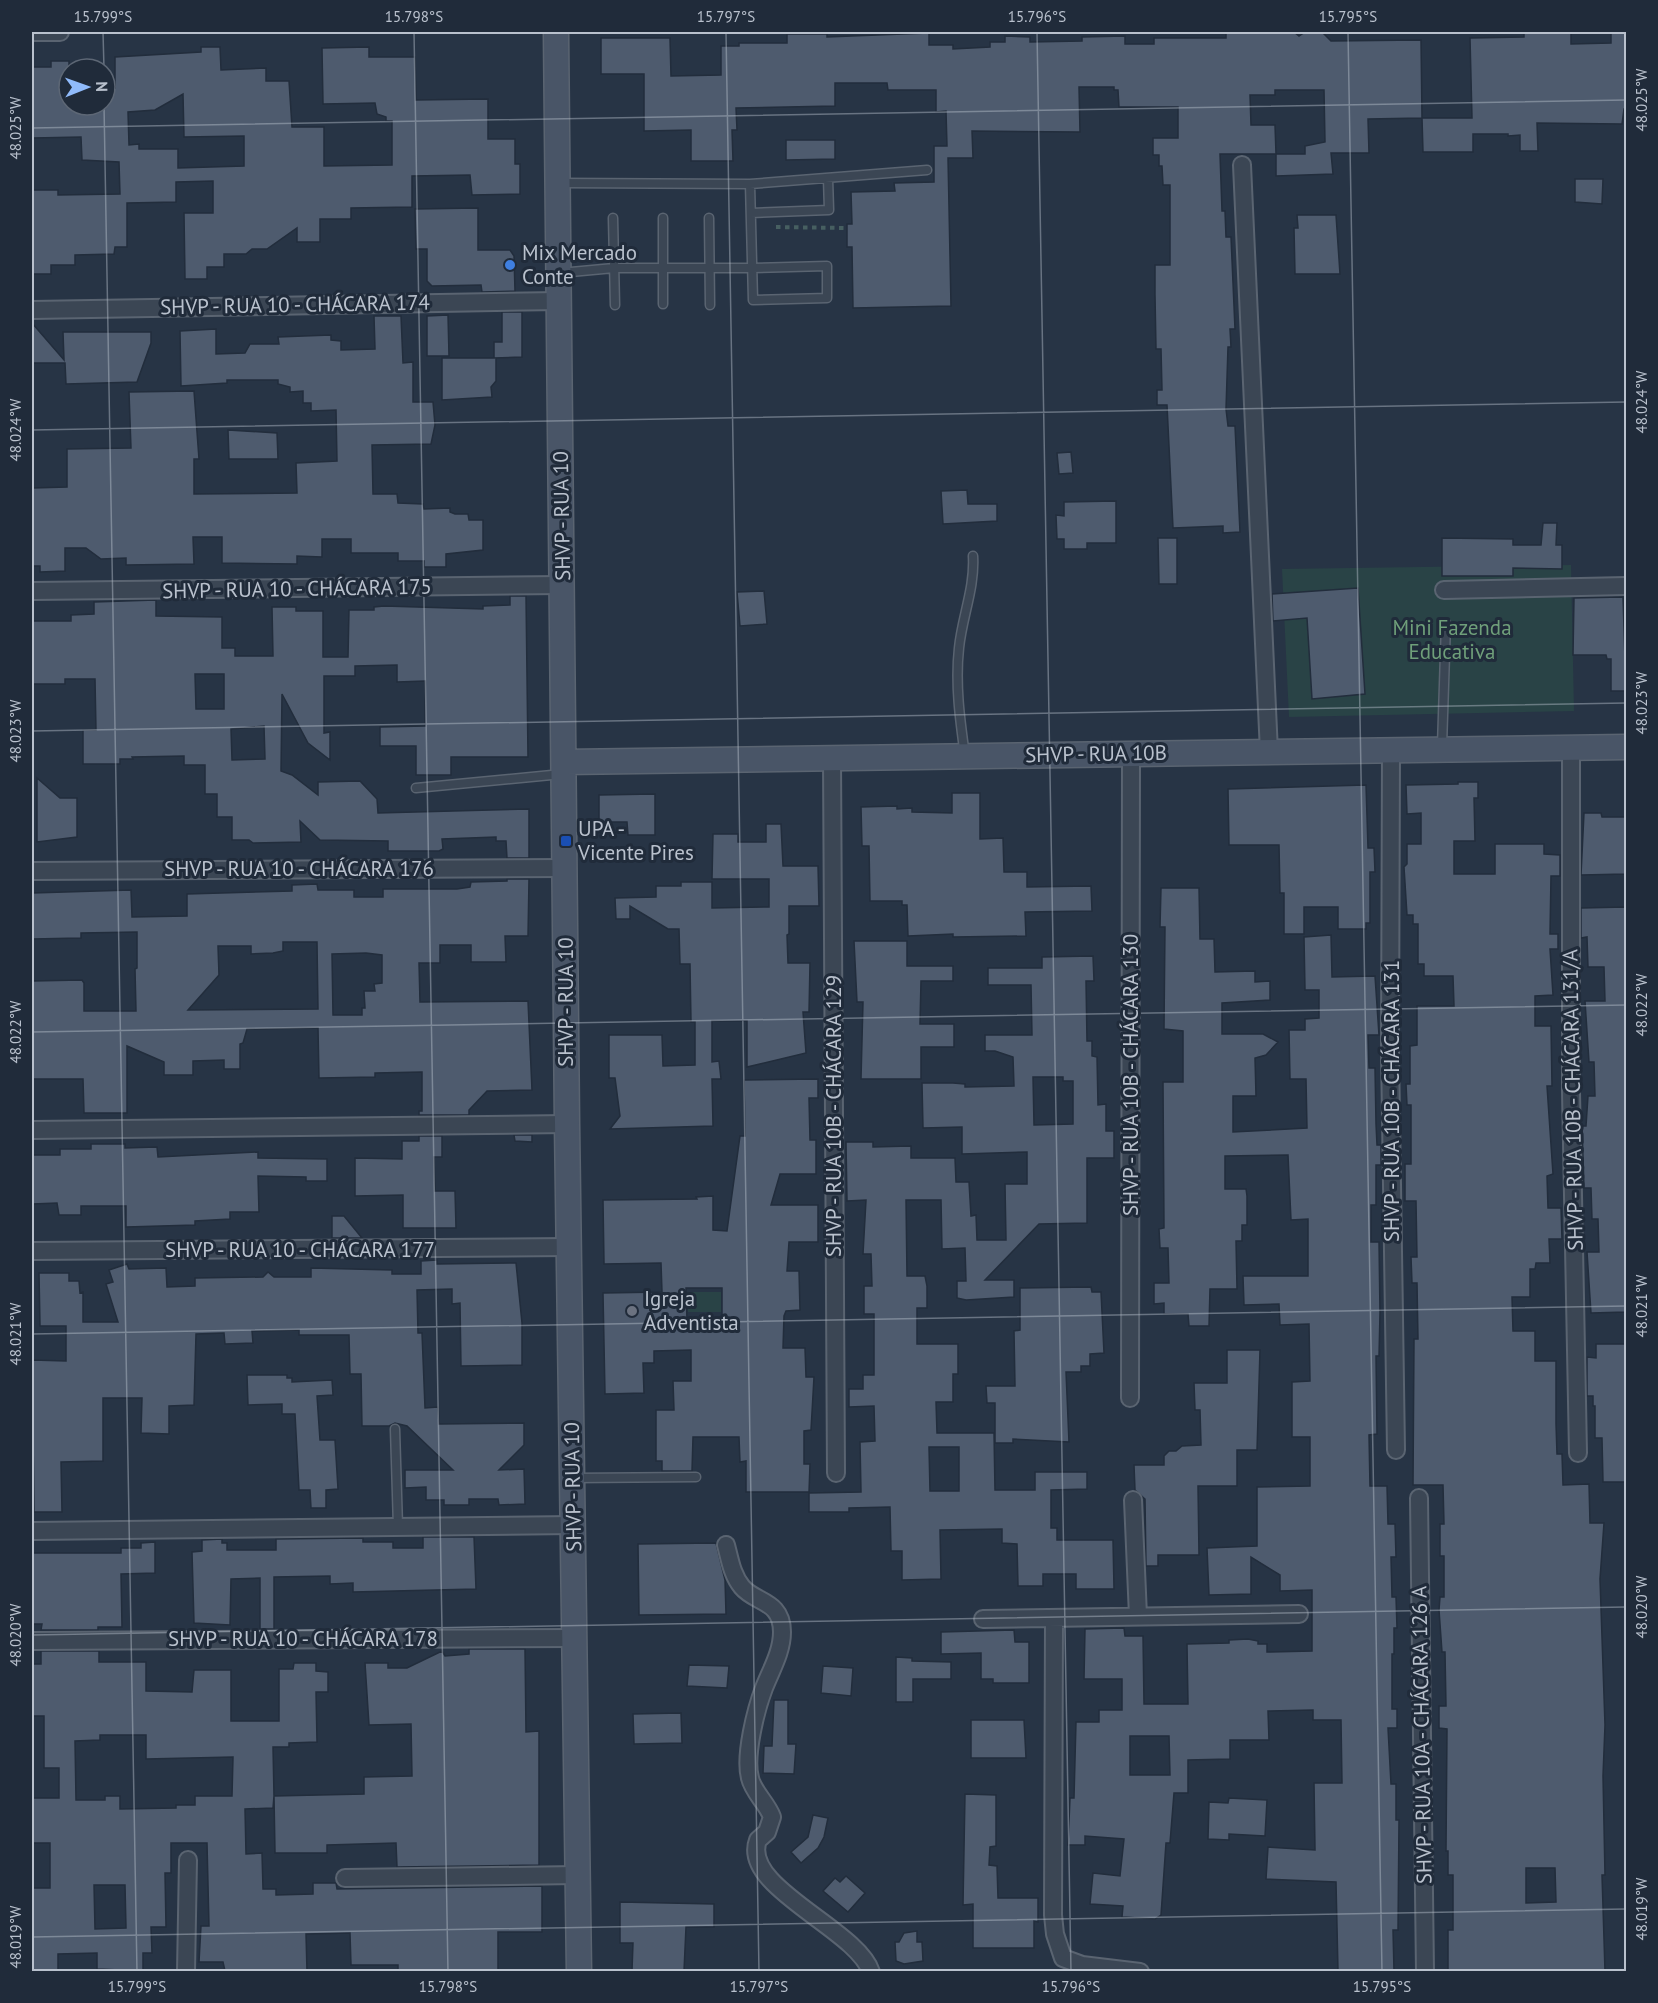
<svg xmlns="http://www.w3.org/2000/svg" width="1658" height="2003" font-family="'PT Sans',sans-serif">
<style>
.green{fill:#294346}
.building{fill:#4e5b6e;stroke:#222d3c;stroke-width:1.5;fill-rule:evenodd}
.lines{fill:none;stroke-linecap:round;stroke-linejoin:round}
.lane-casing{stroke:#5a6471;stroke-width:11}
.street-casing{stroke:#5a6471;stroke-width:20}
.secondary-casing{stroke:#5a6471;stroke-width:27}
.path{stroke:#475f61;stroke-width:4;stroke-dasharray:4.5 4.5;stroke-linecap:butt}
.lane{stroke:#3b4654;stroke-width:8}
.street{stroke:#3b4654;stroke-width:16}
.secondary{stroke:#495567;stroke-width:24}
.ticks{fill:none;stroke:#b9c1cd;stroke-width:1.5;stroke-opacity:0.45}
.shop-dot{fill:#3f7fe0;stroke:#202b3a;stroke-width:2}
.transit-dot{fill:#1a4fb4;stroke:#202b3a;stroke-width:2}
.worship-dot{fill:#6b7280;stroke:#202b3a;stroke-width:2}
.labels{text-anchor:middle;stroke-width:6;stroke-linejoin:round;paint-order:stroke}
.poi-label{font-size:21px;fill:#b9c1cd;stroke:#202b3a;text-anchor:start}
.street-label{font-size:21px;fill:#b9c1cd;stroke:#202b3a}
.park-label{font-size:21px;fill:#6f9f7a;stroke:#202b3a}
.neatline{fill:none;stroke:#b9c1cd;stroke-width:2}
.ticks-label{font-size:15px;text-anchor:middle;fill:#b9c1cd}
</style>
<rect width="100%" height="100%" fill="#273445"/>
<path class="green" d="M1571 565 1574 711 1289 717 1282 569Z
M687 1292H721V1312H688Z"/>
<path class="building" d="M1226 32H1294L1299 36 1305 32H1322L1331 41 1421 40 1422 118 1368 119 1369 153H1331L1333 174 1276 176V154H1305V146L1325 142 1324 90H1275V95H1250L1251 125H1275L1276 154H1220L1222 211H1225L1226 237H1231L1235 329H1230L1231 347H1228L1226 409 1228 426H1235L1240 532 1223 533V526L1173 528 1167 405H1157V390H1162L1161 349H1156L1155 295V265H1170V185H1163L1162 166H1159V155H1153V138H1178V107H1119L1118 90H1114V87H1079L1080 132 972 131 973 158H948L951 306 853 308 852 247H847V224H852L851 192 895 191 894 183 934 182V146H947L946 111 936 112V90H888L887 83H835V106L736 108 737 130H732L733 161H691V130L644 131V74H601V38H670L671 76 721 75V46H739V43H787V34H827V37L929 33V45H953V49L990 47V42H1005V36L1030 37V42L1082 41V37L1125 36V44H1154V38H1226Z
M1524 32H1571V44L1611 43V32H1626V109H1624L1622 124 1537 123 1538 151H1520V135L1508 136V134H1473V152H1423L1422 118H1472L1470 38 1524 37Z
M201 47H220L221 70 266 68V81H289L292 127H324V166L392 165V121H386V117L377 114 375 103 323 104 322 48 369 47V57H415L416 100 488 99V139H515V164H520V194L472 195 470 175 412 176V207L351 208V219H320V242H297V228L267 249H252L246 254H224V267H207V279H185L184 213H213V181L176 182V202L127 203V247H115L114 254 75 255V265H51V274H32V190H58V195L120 194 119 162 82 160 81 137 33 138 32 67H51V61H69V105H105V88H115V57L201 52ZM183 94 184 137 244 136V166L178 168V149H139V144L129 145 128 112 155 110Z
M786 140H835V159L786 160Z
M1575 179H1603L1602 204 1575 202Z
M478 208V250H510L514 256 515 291 482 292 481 285 432 286 427 281V249H416L415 209Z
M1297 215H1336L1340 274H1295L1294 228H1298Z
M502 312H522V357L494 358V342H502Z
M448 315 449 356H427V316Z
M374 316H401L403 363 413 362V402H433L435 425 431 444 372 445 373 494H397L398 503 423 504 424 509 450 508V512L455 514H468L469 520H483V550L446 554V567H424V561H398V553H351V539H322V557L297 556V564L222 563V537H193L194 564 126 565V558L101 559 86 548H65V571L40 572V566H32V488L67 487V449L131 448 129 392 194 391 199 459H194V494L297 493 296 463 337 461 336 410 311 411V403H303V391L290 392V387L278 384V380H227V383L181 386 180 331 216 329V354L245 353 250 344H279L278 337 304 336 331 335V340L341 341V350L375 349Z
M32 323 64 360 63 332H151V343L137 382 66 384 65 363H32Z
M442 358H496V381L491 387 492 397 442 400Z
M228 430 277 433 278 459H229Z
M1071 452 1073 473 1059 474 1057 453Z
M967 490 968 504H997V521L943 524 941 491Z
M1116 501V543H1087V549H1064V539H1057L1056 515 1064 516V502Z
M1543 523H1557L1556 545H1562V569L1513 568V576H1442V538L1513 539V545H1541Z
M1158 538H1177V584H1159Z
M1358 588 1365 694 1312 699 1307 618 1273 621 1272 594Z
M764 591 767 624 740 626 737 592Z
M510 596H526L528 757H451V775H416V746H380V727L425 726V681L397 682V665L355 666V676H324V733L330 732V760L308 743 282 694 281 771 292 775 318 795V782L360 781 377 799 378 813 529 809V858H507L506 841H496V837L442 839 443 849 439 851H388V841L320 840 300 821 301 842 253 843 249 840H232V817H217V794H205V765H184V756L132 757 133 759H120V764H83V730H96L95 679H65V684H32V621H71V615L94 614V602L156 600V616L222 617V648H235V656H273L272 607H296V611H323V657H348L349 610H374V607L384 606 483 609V606L510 605ZM195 674H224V709H196ZM264 726 265 759 232 760 231 729Z
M1623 597 1626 691H1611V659H1607L1606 655H1573L1574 598Z
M37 778 60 798H77V837L37 842Z
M1458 782H1478V798H1474L1475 841H1454V874H1495V844H1544V854L1560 855V876H1551L1550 934H1558V949H1550L1553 995 1535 996V1026H1551L1552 1086H1547L1553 1174 1547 1176 1548 1208H1561L1562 1239H1549L1550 1263H1536L1535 1269H1530V1297H1512L1513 1331H1535V1361H1556V1424L1557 1454H1562L1563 1485 1589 1484 1590 1523H1604L1600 1579 1605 1725 1603 1776 1605 1875H1602L1605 1971H1448V1930H1453V1875H1448V1851H1446L1447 1729 1439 1728V1706H1446L1445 1652H1442L1439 1610 1440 1597H1444V1556H1440V1524H1444L1443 1485H1413L1414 1339H1418L1417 1283H1412L1411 1257H1417L1416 1201H1405V1164H1411V1105H1407L1406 1084H1410V1046L1417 1045V1006H1454L1453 976H1424V964H1418V924H1413V915H1407L1404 867 1407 864V844H1421V813L1407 814 1406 785 1458 784ZM1526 1868H1555L1556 1902 1526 1903Z
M1366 785 1368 848H1374L1375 872H1370V923H1366V929H1338V907H1304V934H1284V893H1280L1279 845H1229L1228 789Z
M952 793H980V839L1003 838 1004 872H1027V887L1091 886 1092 911 1025 912 1026 936 953 937V934L908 936 907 905H902V901H870L869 846H862L861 807 897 806V809L912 808V812L952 813Z
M655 794V835H628L627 822H599V795Z
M1584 813H1601L1602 817H1626V874L1581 875Z
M766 824H781L783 866H818L819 906H789V934L787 935 788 963H810L809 1012H803L806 1053 747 1067V1021H712V1062L719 1061 721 1079H712L713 1126 610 1129 620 1116 615 1078H609V1035H662L663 1066 695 1065V1022H691L690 964H680L679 929H668L630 906V919H616L615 898 656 897V886H681V882H712V908L769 907V879H712L713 834H738V842H766Z
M507 879H529L528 936H505L506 962H471V945H440V963H419L420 1002 528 1001 532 1090 487 1091 469 1110V1115H419V1111H422V1072L375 1073V1077L319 1078 318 1028H305L247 1029 243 1043 240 1044V1069H224V1060L193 1061V1075H164V1062L127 1046V1113H84L83 1079H32V981L82 980 84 983V1011H136L135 969 137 968V932L81 933V938L32 939V893L131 890 132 917 187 916V894L292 891V885L317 884 318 890H354V897H383V889H457L470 887 471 882 507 881ZM283 942H317L318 1009 188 1010 219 975 218 946H251V954L273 953 283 951ZM366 953 382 955V983L374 984 375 991H364L365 1008H362V1015H333L332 954Z
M1161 888H1199L1200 939H1214L1215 972 1255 971V982L1270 981V1000L1222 1003V1034H1263L1278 1042 1266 1055 1255 1058 1256 1096H1233V1132L1307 1128 1306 1079H1290L1289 1030H1305V1019L1319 1018V990H1305L1304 937 1331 935 1332 977 1375 976 1379 1035H1368L1369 1068H1375L1376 1124 1377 1145H1381V1165H1376V1205H1371V1242H1379L1380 1313 1379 1356H1376L1377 1434 1369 1435 1370 1486H1387L1388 1524H1395L1396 1557H1391L1392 1597H1396L1397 1628H1394V1654H1392V1709H1397V1728H1388L1391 1784H1396V1820H1399L1398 1930H1393L1394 1971H1338L1336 1882 1266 1879 1268 1847 1315 1850 1314 1783H1342L1341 1720H1313V1710L1268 1711 1269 1740H1230V1759L1188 1760V1793H1174L1170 1843H1166L1161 1915 1155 1919 1122 1917 1123 1906 1090 1904 1093 1873 1120 1876 1124 1839 1085 1836V1845H1068L1070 1798H1074L1076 1722H1099V1710H1122V1679H1084L1085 1629 1124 1628 1125 1636H1143L1144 1704H1188L1187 1644 1229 1643V1640L1248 1639 1258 1641V1644H1267V1652L1312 1651V1590L1280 1591V1575L1251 1557V1594L1209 1595 1207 1548 1257 1546V1487L1310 1486V1437H1292V1382L1310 1381 1309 1324 1280 1325 1279 1304 1244 1305 1243 1276H1308V1219L1291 1220 1288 1155 1225 1156V1189H1246L1247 1196V1225H1242V1241H1236L1237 1289H1210L1209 1326H1189L1188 1314H1164V1303L1154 1304V1283H1169L1168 1248H1160L1159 1229 1164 1228 1163 1082H1183V1031L1164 1029 1165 927H1160ZM1130 1736H1169L1170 1775H1130Z
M1626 907V1312L1591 1313 1587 1252H1599L1598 1219H1592L1591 1188H1584L1582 1126H1586L1588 1096H1595L1594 1062H1589L1585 1001H1605L1604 967H1588L1587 937 1581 938V908Z
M854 941H907V966H953V981H921L920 1024H954V1047H921V1079H861L863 1002H857Z
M1093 956 1094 981H1086L1087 1041H1092V1056L1097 1057 1098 1105 1106 1104V1131H1114V1158H1087V1223L1039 1224 985 1280H1014V1297L966 1300 957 1298V1281H966L965 1248 942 1249 941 1200H906L907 1276H925L927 1286V1308H917V1344H958V1374H953V1402H936L937 1433H994L995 1490H1035V1472H1087V1489L1051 1490V1528H1057V1540H1113L1114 1589H1076V1574H1043V1586H1018L1017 1544 1002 1543V1529L940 1530 941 1579 902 1580V1551H891L890 1507 849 1508V1512H809V1493L861 1492 860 1442 875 1441 874 1406 849 1407V1389H863V1375H874V1314H864V1286H872L871 1254H863L866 1200 847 1201 846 1142H873V1147L911 1146V1158H955L956 1182H969L971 1216 976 1215 977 1240H1006L1005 1184H1027V1152L962 1154V1127L923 1128 922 1083H953L965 1084V1087L1014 1086 1013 1057 995 1051H985V1035H1032L1031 985H988V968H1042V957ZM1033 1077H1063V1081H1073V1124L1034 1125ZM929 1447H959V1491H930Z
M818 1079V1098H809L810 1140H816V1174H780L771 1205H818V1242H789L787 1271H799L800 1310 786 1311 784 1316 783 1348H805L806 1377H814L811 1430 804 1431V1464H810L809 1492H746V1461L740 1462 739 1437H693L692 1471H662V1461H656V1410H674L673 1381H691V1350L654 1351V1363H643L644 1393 605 1394 603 1293 662 1292 661 1263 604 1264 603 1200 697 1199 696 1197 713 1196V1230L727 1231 740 1136H745L744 1080ZM686 1288H722V1320H687Z
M514 1135H532V1142L515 1141Z
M419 1136H442V1157H434L435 1191H455L456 1228H403V1195L355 1196V1158L402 1159V1141H419Z
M91 1144H125V1148L157 1147 158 1157 258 1152V1158L327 1159V1181H306V1177L258 1176 259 1212H230V1219L195 1221V1225L126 1227V1206H81V1215H59L57 1203 32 1204V1155H60V1149H91Z
M332 1216H344L362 1238H332Z
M437 1260V1264L516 1263 522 1323V1365L461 1366 460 1303 452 1304V1289L417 1290 418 1333H422L425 1408 438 1407 439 1424 524 1423V1445L499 1470 524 1469 525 1504 499 1505 498 1499H469V1505H444V1500H426V1487L405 1488V1470H453L407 1426 395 1423 389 1426H362L361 1374H350L349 1335H299V1330L252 1331 253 1343 225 1344 224 1333 196 1334 194 1405 169 1406V1434L141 1433 142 1398H103V1461L61 1462 62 1512H34L32 1360 66 1361V1326H40L39 1273H69V1281H79L80 1293 83 1292V1322H118L106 1284 113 1282 109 1270 127 1264 129 1269 166 1268 167 1287 195 1286V1278L263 1277 268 1272 274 1277H311V1268L392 1270V1274H421V1261Z
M1091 1287 1092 1292H1101L1104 1353 1090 1354V1366H1081V1372H1066L1069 1442 1013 1439V1443H995V1403H987L986 1386H1015L1014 1331 1020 1330V1288Z
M1596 1344H1626V1482H1603L1602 1438H1595V1406H1593V1396H1587V1357L1596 1358Z
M1227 1350H1260L1257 1450H1237V1486H1198L1199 1555H1158V1566H1146L1145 1499 1135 1490 1134 1465H1164V1456L1169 1451H1176L1182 1446 1201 1445 1200 1410H1195L1194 1383H1227Z
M247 1375H287V1378H292V1382L332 1380 333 1395 317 1396 320 1440H335L338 1489 326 1490V1508H311L310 1490H299L295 1414H282V1404L248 1405Z
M423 1537H474L476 1589 353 1592V1583L330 1584V1576L274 1577V1629H260V1578L231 1579 230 1625 194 1623 192 1552 202 1551V1540L222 1539V1543H227V1550H276V1539L363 1538V1542H393V1548H423Z
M155 1542V1573L121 1574 122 1627H98V1630H41L42 1624H32V1553H121V1548H141V1543Z
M716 1543 725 1580 726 1614 639 1615 638 1544Z
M1014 1630 1015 1642H1029V1683H993V1679H981V1653L941 1654V1632Z
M469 1649H525L526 1732 539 1731V1865L397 1867 396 1843 327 1845V1853H275L274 1796 273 1808 245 1809 246 1854 262 1853 263 1889H276V1895L313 1894V1883H336L337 1889 542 1886V1932H498V1971H398V1965H351L350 1933 306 1934 307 1971H225L223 1962H199L201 1926H209L207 1843H171V1873H165L166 1927H151L152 1953H143V1971L97 1969V1953L58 1954V1971H32V1888H50V1843H32V1798H59V1768H44V1716H32V1664H41V1651H99V1662H146V1691L192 1692 194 1670H231V1721H279V1669H293L294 1663H316V1671L328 1672V1692H316L317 1742 289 1743V1747H273L274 1796 364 1794V1777L412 1776 411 1724 369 1725 365 1663H388V1668H407L442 1651 445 1656 469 1654ZM100 1735H146V1759L233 1757 232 1796H195V1805H176V1808L120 1809V1796H105V1800H76L75 1741 100 1740ZM94 1885H125L126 1928 95 1929Z
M896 1657 912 1658V1661L951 1662V1679H913V1702H896Z
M689 1665 729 1666 727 1688 687 1686Z
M823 1666 853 1668 851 1696 821 1693Z
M774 1700H788V1744H796L794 1774 763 1773 764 1746H772Z
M681 1713 682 1743 634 1744 633 1714Z
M971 1720H1024L1026 1758H971Z
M965 1794 996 1795V1846L990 1847 989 1865 997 1866 998 1898H1038V1922L1034 1921V1948H973V1904L963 1905Z
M1229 1798 1267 1800 1265 1836 1229 1834V1840L1208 1839 1209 1802 1228 1803Z
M813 1815 828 1818 824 1837 818 1848 801 1863 791 1852 808 1837Z
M846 1876 865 1893 848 1912 823 1891 835 1878 840 1882Z
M620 1902 714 1904V1927H686L684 1971H632L633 1943H620Z
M917 1931V1942H922L923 1961 904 1964 896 1961 895 1942H899L904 1933Z"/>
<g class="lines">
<g class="lane-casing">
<path id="lane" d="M559 183 750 184 927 170
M751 213 829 210 828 178
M613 218 615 305
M663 218V304
M709 218 710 305
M560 273 614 268H752L827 266V298L753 300C752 261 751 222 750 184
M1442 746 1446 623
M965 756C960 720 955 684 959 648 962 617 975 588 973 556
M416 788 562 774
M395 1429 398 1527
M574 1478 696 1477"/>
</g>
<g class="street-casing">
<path id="street" d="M32 32H60
M1242 165 1269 752
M32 310 559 301
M1444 590 1626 586
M32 591 563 585
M1571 747V1092L1578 1453
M1391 751 1390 1052 1396 1450
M832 758 836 1473
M32 871 566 868
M32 1130 567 1124
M32 1251 569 1247
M1130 1398 1131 753
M1419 1498 1425 1972
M1133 1500 1138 1616
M32 1531 574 1525
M726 1545C730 1560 732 1575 742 1587 755 1603 782 1600 782 1632 782 1652 771 1670 764 1688 756 1709 744 1756 750 1778 753 1792 767 1803 772 1817L767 1832 758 1840C740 1887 857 1929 871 1972
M983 1619 1299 1614
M1054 1619 1053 1915 1055 1934 1063 1958 1082 1965 1140 1972
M32 1641 575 1638
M345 1878 578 1875
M186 1972 188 1860"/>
</g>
<g class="secondary-casing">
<path id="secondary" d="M556 32 567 1124 579 1972
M565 762 1626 747"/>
</g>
<path class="path" d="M776 227 844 228"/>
<use href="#lane" class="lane"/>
<use href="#street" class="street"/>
<use href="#secondary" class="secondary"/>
</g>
<path class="ticks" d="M103 32 104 69M414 32 448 1972M726 32 759 1972M1037 32 1071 1972M1348 32 1382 1972M104 105 137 1972M32 128 1626 100M32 430 1626 402M32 731 1626 703M32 1032 1626 1005M32 1334 1626 1306M32 1635 1626 1607M32 1937 1626 1909"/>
<circle class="shop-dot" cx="510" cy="265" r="6"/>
<rect class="transit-dot" x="560" y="835" width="12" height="12" rx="3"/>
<circle class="worship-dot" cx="632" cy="1311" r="6"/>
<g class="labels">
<g class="poi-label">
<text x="522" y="260">Mix Mercado<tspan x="522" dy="24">Conte</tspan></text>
<text x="578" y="836">UPA -<tspan x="578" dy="24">Vicente Pires</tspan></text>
<text x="644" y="1306">Igreja<tspan x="644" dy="24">Adventista</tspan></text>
</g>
<g class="street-label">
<text transform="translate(295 305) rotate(-1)" y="7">SHVP - RUA 10 - CHÁCARA 174</text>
<text transform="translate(562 516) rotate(-91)" y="7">SHVP - RUA 10</text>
<text transform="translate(297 589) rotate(-1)" y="7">SHVP - RUA 10 - CHÁCARA 175</text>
<text transform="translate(1096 754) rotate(-1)" y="7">SHVP - RUA 10B</text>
<text x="299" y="876">SHVP - RUA 10 - CHÁCARA 176</text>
<text transform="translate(566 1002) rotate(-90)" y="7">SHVP - RUA 10</text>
<text transform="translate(1131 1075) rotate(-90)" y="7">SHVP - RUA 10B - CHÁCARA 130</text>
<text transform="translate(1573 1100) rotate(-91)" y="7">SHVP - RUA 10B - CHÁCARA 131/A</text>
<text transform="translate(1392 1101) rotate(-90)" y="7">SHVP - RUA 10B - CHÁCARA 131</text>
<text transform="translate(834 1116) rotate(-90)" y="7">SHVP - RUA 10B - CHÁCARA 129</text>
<text x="300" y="1257">SHVP - RUA 10 - CHÁCARA 177</text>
<text transform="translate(573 1487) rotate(-91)" y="7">SHVP - RUA 10</text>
<text x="303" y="1646">SHVP - RUA 10 - CHÁCARA 178</text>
<text transform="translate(1422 1735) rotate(-91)" y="7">SHVP - RUA 10A - CHÁCARA 126 A</text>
</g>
<g class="park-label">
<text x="1452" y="635">Mini Fazenda<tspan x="1452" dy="24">Educativa</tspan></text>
</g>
</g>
<rect width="1658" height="2003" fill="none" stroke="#202b3a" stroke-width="66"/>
<g transform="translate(87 87) rotate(89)"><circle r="28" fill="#202b3a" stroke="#5d6775" stroke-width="1.5"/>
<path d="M0-4.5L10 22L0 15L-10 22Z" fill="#90bbfb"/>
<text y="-9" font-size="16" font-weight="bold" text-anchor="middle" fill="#b9c1cd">N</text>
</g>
<rect x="33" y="33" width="1592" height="1937" class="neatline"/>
<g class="ticks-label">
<text x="103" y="22">15.799°S</text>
<text x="414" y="22">15.798°S</text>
<text x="726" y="22">15.797°S</text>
<text x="1037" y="22">15.796°S</text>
<text x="1348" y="22">15.795°S</text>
<text transform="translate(1642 100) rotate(-90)" y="5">48.025°W</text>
<text transform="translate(16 128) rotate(-90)" y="5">48.025°W</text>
<text transform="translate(1642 402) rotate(-90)" y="5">48.024°W</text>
<text transform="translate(16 430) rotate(-90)" y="5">48.024°W</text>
<text transform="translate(1642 703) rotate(-90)" y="5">48.023°W</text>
<text transform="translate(16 731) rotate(-90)" y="5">48.023°W</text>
<text transform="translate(1642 1005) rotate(-90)" y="5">48.022°W</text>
<text transform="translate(16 1032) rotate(-90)" y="5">48.022°W</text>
<text transform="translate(1642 1306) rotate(-90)" y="5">48.021°W</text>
<text transform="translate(16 1334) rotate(-90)" y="5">48.021°W</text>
<text transform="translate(1642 1607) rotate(-90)" y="5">48.020°W</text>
<text transform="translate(16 1635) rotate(-90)" y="5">48.020°W</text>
<text transform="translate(1642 1909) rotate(-90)" y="5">48.019°W</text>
<text transform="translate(16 1937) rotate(-90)" y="5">48.019°W</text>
<text x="137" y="1992">15.799°S</text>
<text x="448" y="1992">15.798°S</text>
<text x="759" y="1992">15.797°S</text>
<text x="1071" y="1992">15.796°S</text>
<text x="1382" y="1992">15.795°S</text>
</g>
</svg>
